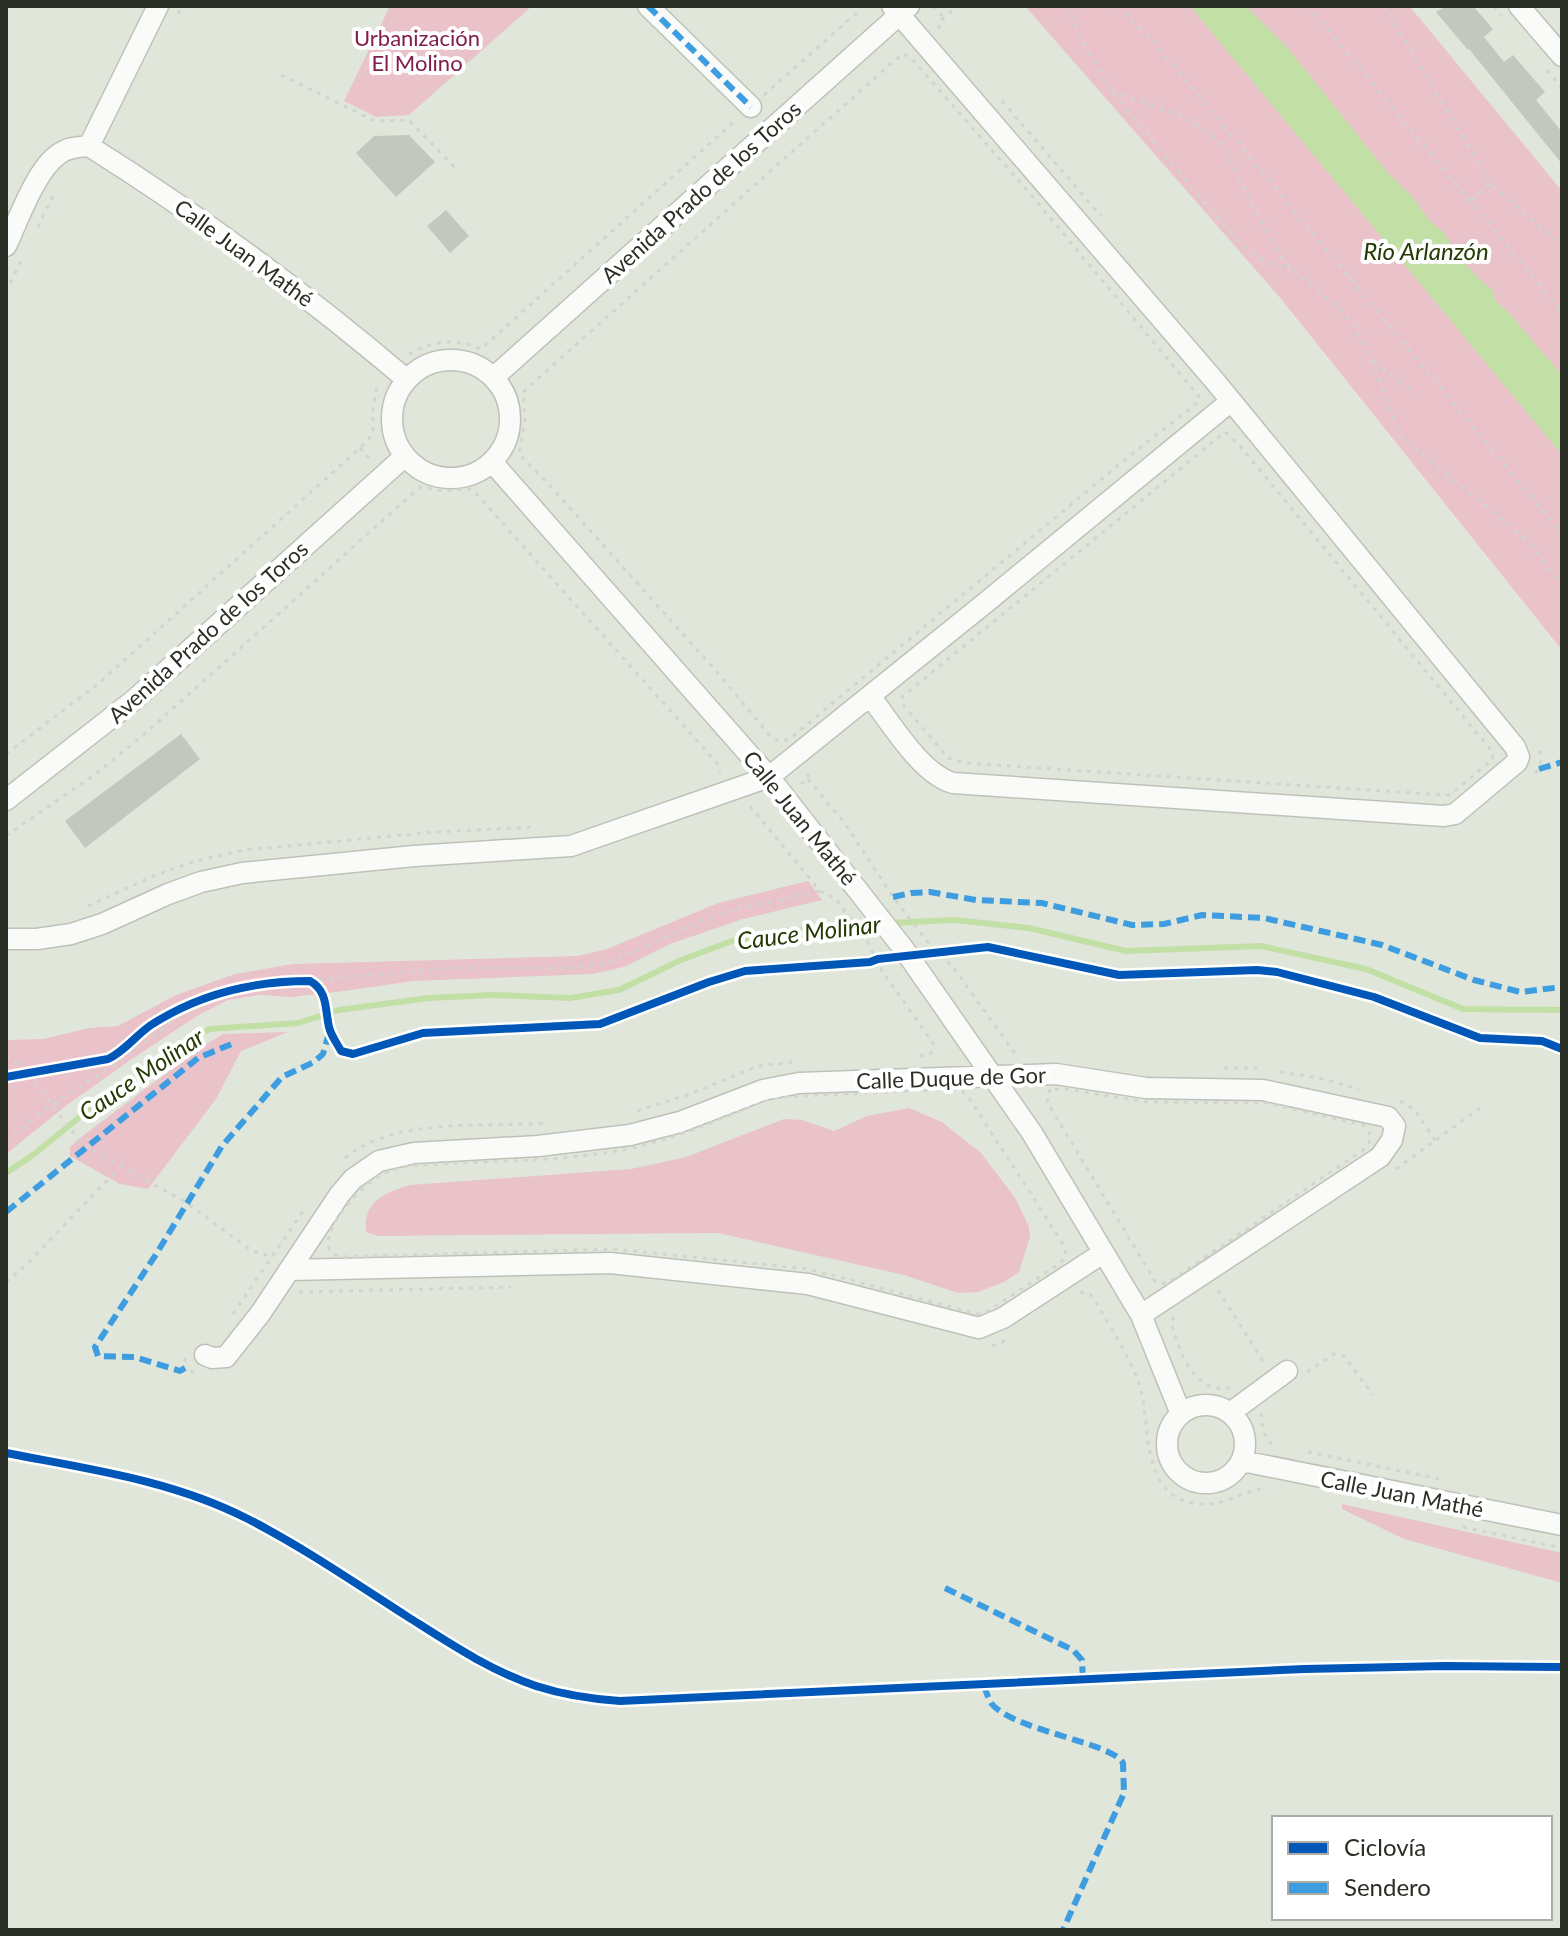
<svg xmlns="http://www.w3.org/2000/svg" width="1568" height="1936" font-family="Lato,sans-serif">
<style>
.green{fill:#eac2ca}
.water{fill:#c2dfa6}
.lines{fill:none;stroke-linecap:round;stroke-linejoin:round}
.stream{stroke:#c2dfa6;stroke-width:6}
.building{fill:#c2c8bd}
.minor-casing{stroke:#bdc2b8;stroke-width:23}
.path{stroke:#d2d4d0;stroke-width:3;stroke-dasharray:4 6;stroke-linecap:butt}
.minor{stroke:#fafbf9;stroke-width:20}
.quiet{stroke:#3d9de0;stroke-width:6;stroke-dasharray:12 6;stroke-linecap:butt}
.cycleway-casing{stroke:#fff;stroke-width:13}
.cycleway{stroke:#0057b8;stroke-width:8}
.labels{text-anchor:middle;stroke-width:8;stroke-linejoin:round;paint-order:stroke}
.park-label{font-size:22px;fill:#811d4a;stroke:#fff}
.street-label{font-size:22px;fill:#2a2f25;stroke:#fff}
.water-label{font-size:24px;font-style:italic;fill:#243b03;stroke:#fff}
</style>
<rect width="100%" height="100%" fill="#e0e7da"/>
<path class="green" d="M390 6H532L409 115 376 117 344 101Z
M1025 6H1409L1421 20 1562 191V650L1282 300Z
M808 881 822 900 743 919 670 944 624 967 593 974 413 981 344 991 291 997 260 995 228 1000 197 1016 132 1059 67 1105 6 1154V1040L43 1039 89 1028 118 1026 176 995 235 974 293 964 578 956 607 949 718 903Z
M288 1032 241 1051 216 1099 148 1189 120 1184 70 1156V1147L76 1141 197 1050 223 1034Z
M909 1108 942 1122 981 1153 1016 1199 1029 1227 1030 1237 1019 1272 1004 1282 978 1292 958 1293 904 1275 718 1233 379 1236 366 1232C363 1201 384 1193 410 1185L631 1169 686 1157 784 1119 802 1120 834 1131 867 1116Z
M1342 1504 1562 1553V1583L1404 1539 1342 1509Z"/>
<path class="water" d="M1190 6H1246L1286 46 1389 174 1412 196 1429 220 1444 233 1458 255 1478 278 1494 291 1495 300 1508 312 1562 375V455Z"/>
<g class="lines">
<path class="stream" d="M891 923 954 920 1029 928 1126 951 1261 946 1366 969 1463 1009 1562 1010
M6 1173 33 1155 97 1103 209 1029 298 1023 339 1010 428 998 492 995 570 998 619 990 681 960 732 941 784 931 876 924"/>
</g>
<path class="building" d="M1447 6H1473L1493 29 1484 37 1504 62 1513 55 1545 92 1536 100 1562 132V164L1469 49 1468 50 1436 12Z
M409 135 435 162 396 197 356 153 374 136Z
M446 210 469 236 450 253 427 226Z
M181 734 200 759 85 848 65 821Z"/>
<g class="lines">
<g class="minor-casing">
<path id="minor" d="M648 6 751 107
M1519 6 1562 56
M89 146 158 6
M6 246C18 221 36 169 59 154 68 147 79 147 89 146 200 216 306 294 406 379
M392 419a59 59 0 1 1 118 0a59 59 0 1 1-118 0Z
M494 377 909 6
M492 462 769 777 903 948 1032 1133 1141 1315 1181 1414
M870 696C891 723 921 774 953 783L1444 816 1455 814 1517 762 1519 757 1515 747 1214 380 892 6
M6 800 134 700 404 457
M6 939H37L71 934 102 924 168 894 201 882 242 873 414 856 571 846 769 777 984 604 1231 401
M289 1270 610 1263 808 1284 979 1328 1003 1318 1103 1253
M205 1355 212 1358 226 1357 260 1314 340 1194 353 1179 379 1161 414 1153 538 1146 630 1135 680 1122 763 1090 799 1083 1056 1074 1146 1088 1263 1090 1388 1117 1395 1126 1392 1140 1380 1157 1141 1315
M1167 1444a39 39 0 1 1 78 0a39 39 0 1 1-78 0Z
M1230 1413 1287 1371
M1242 1461 1562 1525"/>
</g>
<path class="path" d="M933 6 943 17
M1067 6 1085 47 1107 85 1202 200 1246 249 1268 263 1290 269
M1117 6 1154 42 1562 534
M1308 6 1562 312
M1385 6 1490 184 1562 246
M1494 6 1501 15
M178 14 182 6
M939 29V22L958 6
M904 54 912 59 1032 196 1200 398 1196 404 1127 458 792 737 782 742 771 737 724 680 552 488 519 454 525 421 523 392 895 60Z
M1547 70 1562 88
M281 75 375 121 409 120 454 167
M1112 91 1176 114 1197 124 1221 143 1227 151 1241 184 1282 258 1291 269 1340 308 1355 327 1370 356 1401 437 1525 538 1562 586
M764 95 859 11 860 6
M1002 101 1101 216
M1471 200 1490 184
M38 227 55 191
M6 292 22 259
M409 354C433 340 455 338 481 349L737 119
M1374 363 1415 392
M1225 432 1240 446 1490 749 1493 753 1492 760 1450 795H1446L964 763 948 758 904 706 901 700 903 696Z
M360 448 371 460
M6 754 98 684 360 448 373 434V408L378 382
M1535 773C1542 766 1542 756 1538 747
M808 779 846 825 893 897 930 945 953 967 1013 1051 1018 1055
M801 784 808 779V771
M750 806 820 891 836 899 868 943 882 971 933 1043 931 1053 916 1057
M6 836 94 775 140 738 420 487 443 491 472 489 717 763 720 772
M88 906 156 875 195 861 245 850 435 832 537 827
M6 1057 23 1067 82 1144 187 1203 252 1251 273 1257
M1224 1068H1257
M1280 1072 1320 1078 1359 1089
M952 1089 962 1091 969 1098 1065 1247C1067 1258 1064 1260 1056 1266L985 1313 978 1314 809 1269 613 1249 340 1257C304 1246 360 1187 377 1177 389 1169 405 1167 419 1165 492 1160 569 1163 641 1146 685 1135 727 1116 769 1099L783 1097Z
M1055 1089H1067L1146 1102 1267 1103 1363 1125 1368 1130 1371 1139 1366 1148 1170 1281 1161 1284 1155 1281 1047 1102 1049 1091Z
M1400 1101 1415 1110 1436 1142
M637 1111 690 1094 758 1066 793 1062
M6 1141 40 1113 123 1059 182 1014 232 994 345 977 394 973 448 968H569L607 963 706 919 737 909 820 891
M345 1158C397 1116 483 1128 546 1123
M1396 1169 1484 1105
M6 1282 26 1265 119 1168
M1218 1290 1265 1364
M299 1292 511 1287
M1080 1292 1091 1295 1094 1299C1109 1325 1127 1352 1138 1380 1153 1420 1136 1496 1197 1504 1226 1507 1241 1490 1268 1488
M233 1314 303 1211
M1174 1317 1171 1322C1179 1351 1193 1394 1230 1388
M992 1346 1007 1340
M186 1358 181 1366 195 1373
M1307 1372 1334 1354 1344 1356 1373 1395
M1261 1413C1262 1425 1263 1438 1274 1446
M1308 1452 1445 1480
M1463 1527 1562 1548"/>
<use href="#minor" class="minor"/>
<path class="quiet" d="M648 6 751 107
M1539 769 1562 762
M893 897 911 893 930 892 976 900 1042 903 1132 925 1164 924 1202 915 1264 918 1382 945 1474 980 1520 992 1562 987
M6 1212 198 1058 234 1043
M185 1368 180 1371 134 1357 98 1356 95 1347 155 1256 222 1146 282 1077 314 1062 323 1054 329 1033
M945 1588 1073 1650 1082 1660 1083 1680
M984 1686C986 1691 988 1698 991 1703 1013 1731 1112 1742 1123 1763L1124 1793 1063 1930"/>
<g class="cycleway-casing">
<path id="cycleway" d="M6 1077 108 1059C125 1051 135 1036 151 1025 199 994 253 981 310 981 328 991 325 1010 329 1027 331 1036 337 1043 341 1051L353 1054 423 1033 600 1024 709 982 745 971 870 962 878 959 988 947 1119 975 1257 970 1277 972 1374 997 1480 1038 1542 1041 1562 1049
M6 1453C88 1469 171 1480 246 1518 303 1547 355 1583 408 1617 449 1643 489 1670 536 1686 564 1695 591 1699 620 1701L1304 1669 1445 1666 1562 1667"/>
</g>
<use href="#cycleway" class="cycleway"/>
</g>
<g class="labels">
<g class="park-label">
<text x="417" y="46">Urbanización<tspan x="417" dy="25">El Molino</tspan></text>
</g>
<g class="street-label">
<text transform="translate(701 192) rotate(-42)" y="8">Avenida Prado de los Toros</text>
<text transform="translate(244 253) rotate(36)" y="8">Calle Juan Mathé</text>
<text transform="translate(208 632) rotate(-42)" y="8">Avenida Prado de los Toros</text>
<text transform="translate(800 818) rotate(51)" y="8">Calle Juan Mathé</text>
<text transform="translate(951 1078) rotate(-2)" y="8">Calle Duque de Gor</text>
<text transform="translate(1402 1494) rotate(11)" y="8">Calle Juan Mathé</text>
</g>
<g class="water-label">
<text x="1426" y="260">Río Arlanzón</text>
<text transform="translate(809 933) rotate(-7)" y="8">Cauce Molinar</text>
<text transform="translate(142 1075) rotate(-34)" y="8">Cauce Molinar</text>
</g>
</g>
<rect width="1568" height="1936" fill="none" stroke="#2a2f25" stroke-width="16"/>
<rect x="1272" y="1816" width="280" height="104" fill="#ffffff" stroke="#aaaca8" stroke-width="2"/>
<rect x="1288" y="1842" width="40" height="12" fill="#0057b8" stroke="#aaaca8" stroke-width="2"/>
<text x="1344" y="1856" font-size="24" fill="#2a2f25">Ciclovía</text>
<rect x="1288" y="1882" width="40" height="12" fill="#3d9de0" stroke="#aaaca8" stroke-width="2"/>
<text x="1344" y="1896" font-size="24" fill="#2a2f25">Sendero</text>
</svg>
